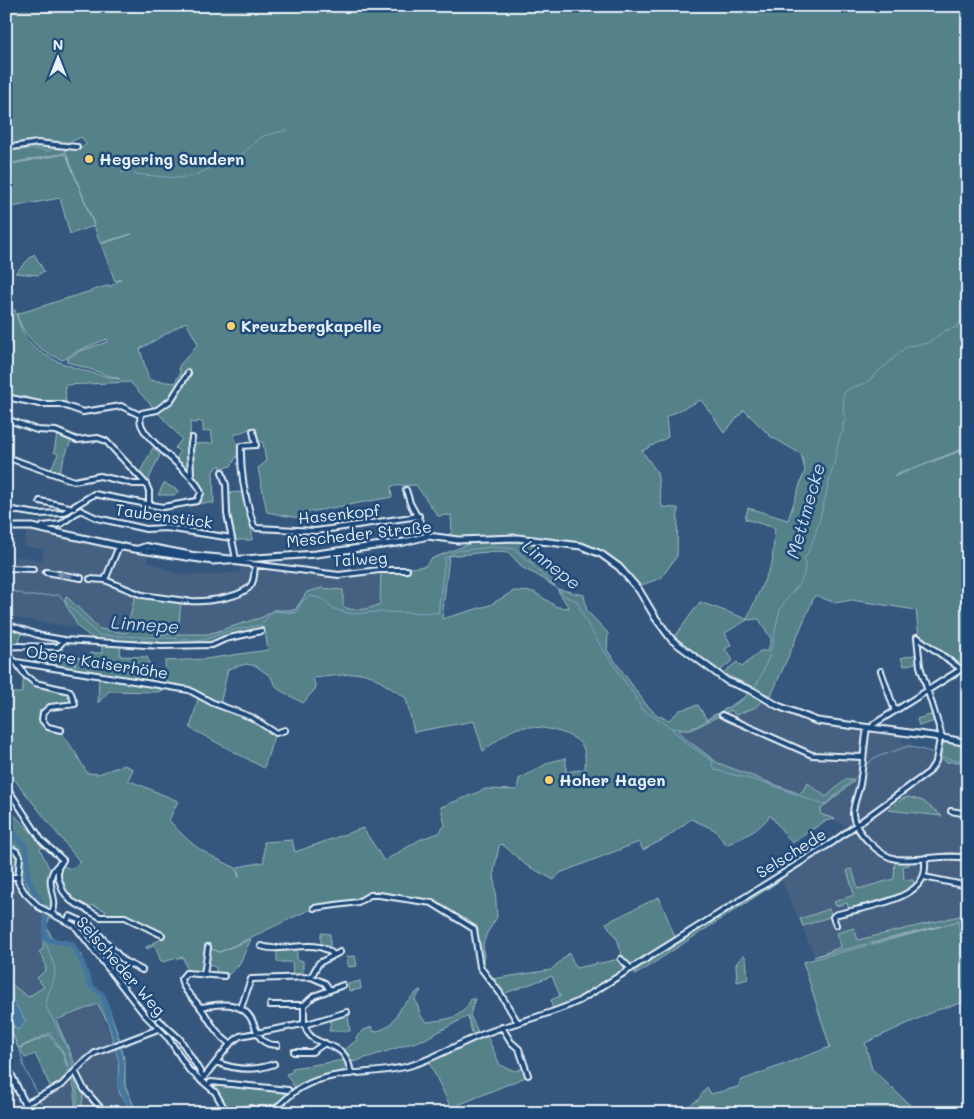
<svg xmlns="http://www.w3.org/2000/svg" width="974" height="1119" font-family="Mali,sans-serif">
<style>
.built{fill:#446081}
.green{fill:#548189;stroke:#9eb9c0;fill-rule:evenodd}
.water{fill:#42759f;stroke:#84a7c3}
.lines{fill:none;stroke-linecap:round;stroke-linejoin:round}
.stream{stroke:#84a7c3;stroke-width:1}
.river{stroke:#42759f;stroke-width:5}
.minor-tunnel{stroke:#506e90;stroke-width:4;stroke-dasharray:4 2;stroke-linecap:butt}
.minor-casing{stroke:#e8f1f8;stroke-width:8}
.major-casing{stroke:#e8f1f8;stroke-width:9}
.minor{stroke:#1f4a7a;stroke-width:4}
.major{stroke:#1f4a7a;stroke-width:5}
.oneway{fill:#6f8dac}
.poi-dot{fill:#ffd166;stroke:#1f4a7a;stroke-width:2}
.labels{text-anchor:middle;stroke-width:5;stroke-linejoin:round;paint-order:stroke}
.poi-label{font-size:16px;font-weight:bold;fill:#e8f1f8;stroke:#1f4a7a;text-anchor:start}
.street-label{font-size:16px;fill:#e8f1f8;stroke:#1f4a7a}
.water-label{font-size:18px;font-style:italic;fill:#cfdeeb;stroke:#1f4a7a}
</style>
<rect width="100%" height="100%" fill="#35577e"/>
<filter id="ink" filterUnits="userSpaceOnUse"><feTurbulence type="fractalNoise" baseFrequency=".02" numOctaves="2"/><feDisplacementMap in="SourceGraphic" scale="10" xChannelSelector="R" yChannelSelector="G"/><feConvolveMatrix kernelMatrix="1 2 1 2 8 2 1 2 1" color-interpolation-filters="sRGB"/></filter>
<g filter="url(#ink)">
<path class="built" d="M27 529 148 553 147 561 177 574 205 575 239 572 240 565 339 574 381 571 380 605 368 610 348 609 343 606 344 599 319 590 307 592 295 610H273L263 617 208 634 178 633 180 602 127 633 100 629 66 597V603L79 628 18 618 6 619V569L13 568 16 556 42 560 44 550 24 546Z
M763 699 815 723 863 731 859 786 850 827 820 814 821 809 853 781 846 779 826 797 800 794 718 763 682 736 678 730H691L731 710 736 715 756 707Z
M870 730 903 734 902 742 912 743 913 747 935 756 926 773 860 821 857 820 856 811Z
M940 758 947 762H968V914L857 940 838 933 841 947 814 955 781 880 805 862 849 836 924 779 932 772Z
M6 881 11 883 37 909 44 912V959L46 970 44 987 28 998 10 983H6Z
M98 1005 113 1042 85 1057 76 1065 57 1021Z
M114 1046 119 1062 118 1087 120 1094 134 1113H107L80 1078 78 1069 87 1059Z
M74 1075 87 1094 102 1113H50L41 1099Z"/>
<path class="green" d="M6 6H968V447L900 473 893 477 968 448V664L962 668 919 637 916 610 852 600 835 603 815 595 771 696 723 673 737 662 742 667 760 651H768L771 639 759 619 747 620 725 633 731 645 725 649 733 660 717 673 697 655 673 639 700 602 747 619 772 563 775 528 745 519 748 508 788 520 805 470 801 454 770 436 744 410 724 433C719 423 708 410 701 400L666 417 668 437 642 451 657 472 662 507 678 508 677 556 661 578 639 586 625 571 601 552 513 536 441 537 452 533 451 515 438 516 416 485 391 486 392 497 309 512 298 518 267 512 258 468 266 462 263 443 256 438 254 427 234 435 240 451 231 466 221 468 220 465 213 471 214 503H201L202 490 193 475V444L213 443 211 430 203 432V423L199 421 196 423 190 422 191 471H189L176 459 180 452 175 448 182 439 130 382 65 385 66 405 45 404 6 396V312L15 310C18 322 23 336 32 345 49 363 96 375 120 379L67 362V359L80 351 107 342V339L77 351 63 360C41 352 23 337 17 314L110 285V287L121 279 115 281 101 244 132 234 100 243 94 226 70 234 60 198 6 208V165L66 154 94 225 65 150V153L6 164ZM82 137 86 144 82 148 64 149 63 144ZM186 322 198 344 179 366 180 373 175 383 149 380 140 349Z
M34 254 44 271 38 275 15 273Z
M57 434 71 441 58 474 50 471 58 454 54 452Z
M153 448 160 455 147 483 139 474Z
M164 483 179 491 174 495H158Z
M242 492 252 528V540H235L229 513 228 493Z
M512 539 545 543 532 551 530 561 539 564 549 560 555 587 537 575 524 569 508 552 497 551 449 556 442 619 490 605 514 591 534 592 557 607 569 608 557 589 584 595 587 611 608 633 607 650 645 703 657 715 669 720 680 710 698 705 707 720 745 697 749 692 763 699 756 707 736 715 731 710 691 730H679L682 736 718 763 800 794 808 783 826 797 846 779 854 781 821 809 820 814 835 819 825 821 792 843 770 815C760 831 743 837 726 845L715 830 691 819 666 838 643 850 639 842 560 873 554 880 526 865 502 844 499 846 494 871 497 917 487 933 483 944 485 973 477 955 475 929 427 903 379 894 358 900 313 908 220 952 209 948 220 952 251 939 239 965 228 975 216 974V967L208 965 206 972 187 970 183 957 161 962 155 945 147 949 146 947 165 937 126 916H103L106 911 92 905 89 910C75 902 49 884 61 865L71 869 80 862 14 779 6 763V693H22L24 675 34 684 67 690 74 703 46 707 42 720 40 719 47 727 60 730 75 752 87 773 98 774 124 765 133 769 128 780 178 801 169 820C193 848 204 853 236 868L239 878 238 867 264 862V842L292 840 295 852 363 828 384 861 421 839 439 833 445 825 441 807 486 789 517 790 519 779 550 762 566 758V772L585 769C585 761 587 750 580 743 570 731 530 723 515 729 504 734 493 744 483 751L474 721 414 732 406 698 372 676 361 673 313 678 316 688 303 703 278 689 270 676 256 666 246 664 228 669 220 705 190 689 166 685 165 661 205 659 268 650 265 631 225 638 212 644H163L156 641 95 640 79 628 65 603 66 596 100 629 126 633 135 596 181 602 178 633 160 634H208L263 617 273 610H295L307 592 322 588 343 590V606C352 613 370 609 380 604L381 571H408L411 568 425 566 431 559 479 540Z
M13 630 22 633 18 644H8Z
M102 643 121 644 120 656 147 657 152 673V684L38 663 39 648H62L65 654 75 656V666L76 657 81 658V661L89 662 90 653H102Z
M917 654 918 662 904 666 901 658Z
M99 676 155 687H173L157 692 109 691 98 703Z
M199 696 245 714 275 733 264 768 190 728Z
M933 714 935 721 919 726 917 719Z
M951 741 968 745V762H947L940 758 942 744Z
M908 797 923 801 942 816 888 810 902 799Z
M6 804C17 822 33 829 43 847L40 849 51 872 49 883 54 905C40 908 39 905 28 894L29 888 20 873 22 857 21 851 7 839Z
M11 852 16 854 19 865 17 872 6 876V873H11L13 859 6 858V853Z
M895 860H909V865L903 866 904 880H913L915 886 904 893 868 906 863 904 849 909 847 903 836 906 834 902 854 895 847 870 852 869 858 889 894 879Z
M780 878 781 880 635 975V970Z
M659 897 675 937 632 966 623 959 618 941 606 923Z
M829 909 832 916 803 926 800 919Z
M44 912 50 914 47 927 52 938 70 944 83 956 82 958 92 985 104 994 120 1041 125 1064V1085L137 1113H134L120 1094 118 1087 119 1062 108 1023 98 1004 56 1020 76 1066 70 1071 63 1052 50 1033 18 1048 6 1019V1006L14 1028 12 997H6V983H10L28 997 44 987 37 978 46 970 44 959 39 952 43 949Z
M968 914V919L814 957 841 947 837 933 854 928 858 940Z
M958 922 968 984V1001L937 1010 865 1043 872 1069 913 1108 874 1113H676L698 1100 707 1087 711 1094 738 1087 742 1080 830 1047 803 962Z
M321 933 330 934V950L321 946Z
M277 949H297V960L303 961V976H293L292 962H277Z
M569 953 576 968 620 959 627 969 585 996 553 1011 551 1000 560 996 552 976 503 994 492 979 551 970Z
M743 955 746 958 748 979 737 982 736 964Z
M355 956 357 966 349 967 346 957Z
M360 981 361 989 349 991 348 984Z
M419 990 421 991 415 999 422 1018 427 1022C448 1019 462 1019 471 999H475L470 1015 479 1034 473 1037 468 1016 425 1039 353 1062 344 1050 357 1040 356 1037 364 1030 372 1027 374 1032C392 1027 392 1022 401 1008 406 1002 413 996 419 990Z
M348 1014 350 1031H329L331 1020Z
M49 1035 62 1052 69 1073 51 1088 35 1054 25 1058 20 1048Z
M487 1036 500 1065 515 1071 525 1068 528 1076 451 1108 429 1062Z
M345 1060 346 1067 343 1071 315 1079 295 1088 286 1074 292 1072V1068Z
M74 1077 84 1091 81 1110 74 1113C75 1101 77 1090 71 1080Z
M211 1084 289 1092 294 1090 273 1108 247 1107 230 1111 211 1086Z"/>
<path class="water" d="M6 997H11L26 1022 18 1030C9 1024 6 1007 6 997Z"/>
<g class="lines">
<path class="stream" d="M6 151 35 149 51 151 53 148
M120 172 130 173
M134 174 176 178 193 176 242 154 263 136 288 130
M6 589 29 596 59 595 98 635 190 639C205 643 211 636 225 632 237 629 249 627 261 625L273 611 296 613 301 602 310 596 323 599 334 609 352 614 376 612 438 613 445 558 457 551 492 547 515 549 566 597 577 601C587 629 607 654 623 679 630 690 637 696 641 709L671 728 687 744 713 761 712 766 716 770 769 784 824 805 857 776 860 769
M754 688C761 679 773 649 774 637 776 629 777 619 780 610 788 592 810 582 804 559 818 539 827 485 835 460 837 451 838 438 843 431V423L847 420 843 413 844 393 850 388 866 383 907 346 928 343 944 331 958 327V324L968 311
M672 728C679 728 685 729 692 728 700 726 705 720 712 716 726 708 741 704 751 691
M941 757 955 760 968 759
M864 767 874 758 909 746 934 753
M46 941C47 951 54 960 55 971 55 984 46 993 46 1006L69 1052 73 1069
M6 1016 21 1054 24 1067 40 1098 43 1113
M75 1112 78 1097 75 1080"/>
<path class="river" d="M6 822 11 825 15 836 25 846 27 853 28 879 46 912 45 939 72 944 80 957 91 986 103 995 116 1041
M117 1045 122 1063 120 1087 135 1113"/>
<path class="minor-tunnel" d="M33 569 46 572"/>
<g class="minor-casing">
<path id="minor" d="M6 148 37 143 77 147
M6 397 40 404H60L83 412 121 406 140 415
M6 419 37 430 56 431 77 440 98 438 106 441 146 484 149 491V504
M253 431 256 445 241 446C240 474 245 499 254 526L257 528 316 531 419 516
M6 457 74 481 100 476 134 484H146
M191 475 190 450 192 438
M406 490 410 503 428 536
M40 501 74 508
M6 509 38 514 63 513 94 494 163 507 197 501 201 493C196 470 128 434 142 413L157 410 171 400 188 373
M41 529 43 526 61 524 80 510 97 518 146 529 166 528 232 538
M137 549 146 546 193 555 236 559 227 514 226 485 222 472
M232 560 235 562 339 575 379 570H407
M6 568 33 569
M46 572 81 578
M90 579 105 580
M105 580 142 595 186 601
M105 580 119 546
M190 601C205 602 242 598 251 585 255 579 254 572 255 565
M6 624 41 636 64 640 162 646 212 645 225 639 261 631
M917 637 961 669 968 671
M16 662 189 690 213 703 251 717 276 733 285 730
M881 671 895 711
M722 715 812 755 863 757
M867 727C864 746 863 766 860 784 858 794 853 804 853 814 854 831 879 856 896 859 920 862 944 853 968 858
M872 728 874 724 968 665
M61 730 48 727 42 720 43 713 50 707 75 704 70 691 35 683 25 675 16 662 6 655 8 649 14 646 58 647 64 640
M6 786 42 841 63 860
M951 811 968 814
M6 847 16 851 20 856 18 882 25 893 39 907 75 926 144 1014 169 1039 189 1070 215 1092 227 1113
M63 860 58 868V877L63 891 71 901 100 917H125L162 935
M6 877H17
M924 877 968 886
M314 908 358 902 370 895H379L432 903 474 929 480 967 500 993 518 1023
M52 913C61 897 39 882 60 863
M67 921 70 916 90 925 124 961 142 970
M836 925 833 917 835 915C858 908 913 902 923 877 926 871 925 864 925 858
M261 946C283 954 316 936 334 955
M621 959 631 969
M204 975 208 947
M224 976 186 973 181 979C183 991 194 998 201 1008 210 1021 216 1034 230 1044
M311 977 319 963 340 952
M270 1005H304
M200 1007C210 1006 221 1003 231 1005 265 1013 247 1045 277 1045
M241 1008 251 979 311 977 325 983 330 990
M159 1020 180 1039 204 1078
M304 1022V1005L314 996 343 985
M307 1024 347 1012
M305 1026C313 1053 346 1034 351 1074
M502 1027 511 1042 519 1049 528 1075
M294 1052H312L325 1043
M216 1062C235 1070 255 1071 274 1064
M75 1071 84 1089 105 1113
M201 1081 230 1044 240 1036 303 1024
M207 1085 211 1082 288 1090
M25 1104 62 1085 82 1064 95 1053 158 1029
M274 1110C281 1104 287 1098 294 1092 328 1067 374 1077 412 1065 439 1057 462 1041 489 1032 519 1021 550 1015 579 1001L833 842 929 772 936 761 941 733 920 666 917 637
M264 1112 271 1108 276 1113
M233 1113 250 1108 264 1112"/>
</g>
<g class="major-casing">
<path id="major" d="M6 527H32L128 548 213 561 316 554 404 542 428 536 458 540 517 538 581 546 601 554 619 567 639 590 655 617 672 640 727 681 753 691 778 706 817 721 933 736 968 743
M6 1064 29 1113"/>
</g>
<use href="#minor" class="minor"/>
<use href="#major" class="major"/>
</g>
<defs><path id="oneway-solid" d="M-6-.8H1V-3.2L6.5 0L1 3.2V.8H-6Z" transform="scale(1.25)"/></defs>
<use class="oneway" href="#oneway-solid" transform="translate(64 575) rotate(-170)"/>
</g>
<g class="poi-dot">
<circle cx="89" cy="159" r="5"/>
<circle cx="231" cy="326" r="5"/>
<circle cx="549" cy="780" r="5"/>
</g>
<g class="labels">
<g class="poi-label">
<text x="99" y="165">Hegering Sundern</text>
<text x="241" y="332">Kreuzbergkapelle</text>
<text x="559" y="786">Hoher Hagen</text>
</g>
<g class="street-label">
<text transform="translate(339 514) rotate(-6)" y="6">Hasenkopf</text>
<text transform="translate(164 516) rotate(8)" y="6">Taubenstück</text>
<text transform="translate(359 534) rotate(-6)" y="6">Mescheder Straße</text>
<text transform="translate(360 559) rotate(-3)" y="6">Talweg</text>
<text transform="translate(97 662) rotate(9)" y="6">Obere Kaiserhöhe</text>
<text transform="translate(791 853) rotate(-32)" y="6">Selschede</text>
<text transform="translate(121 966) rotate(49)" y="6">Selscheder Weg</text>
</g>
<g class="water-label">
<text transform="translate(806 511) rotate(-74)" y="6">Mettmecke</text>
<text transform="translate(551 565) rotate(38)" y="6">Linnepe</text>
<text transform="translate(145 625) rotate(4)" y="6">Linnepe</text>
</g>
</g>
<rect width="974" height="1119" fill="none" stroke="#1f4a7a" stroke-width="25"/>
<rect x="12" y="12" width="949" height="1094" fill="none" stroke="#e8f1f8" stroke-width="2" filter="url(#ink)"/>
<g transform="translate(58 58)" stroke="#1f4a7a" stroke-width="4" paint-order="stroke">
<path d="M0-4L9 19L0 12L-9 19Z" fill="#e8f1f8"/>
<text y="-8" font-size="14" font-weight="bold" text-anchor="middle" fill="#e8f1f8">N</text>
</g>
</svg>
